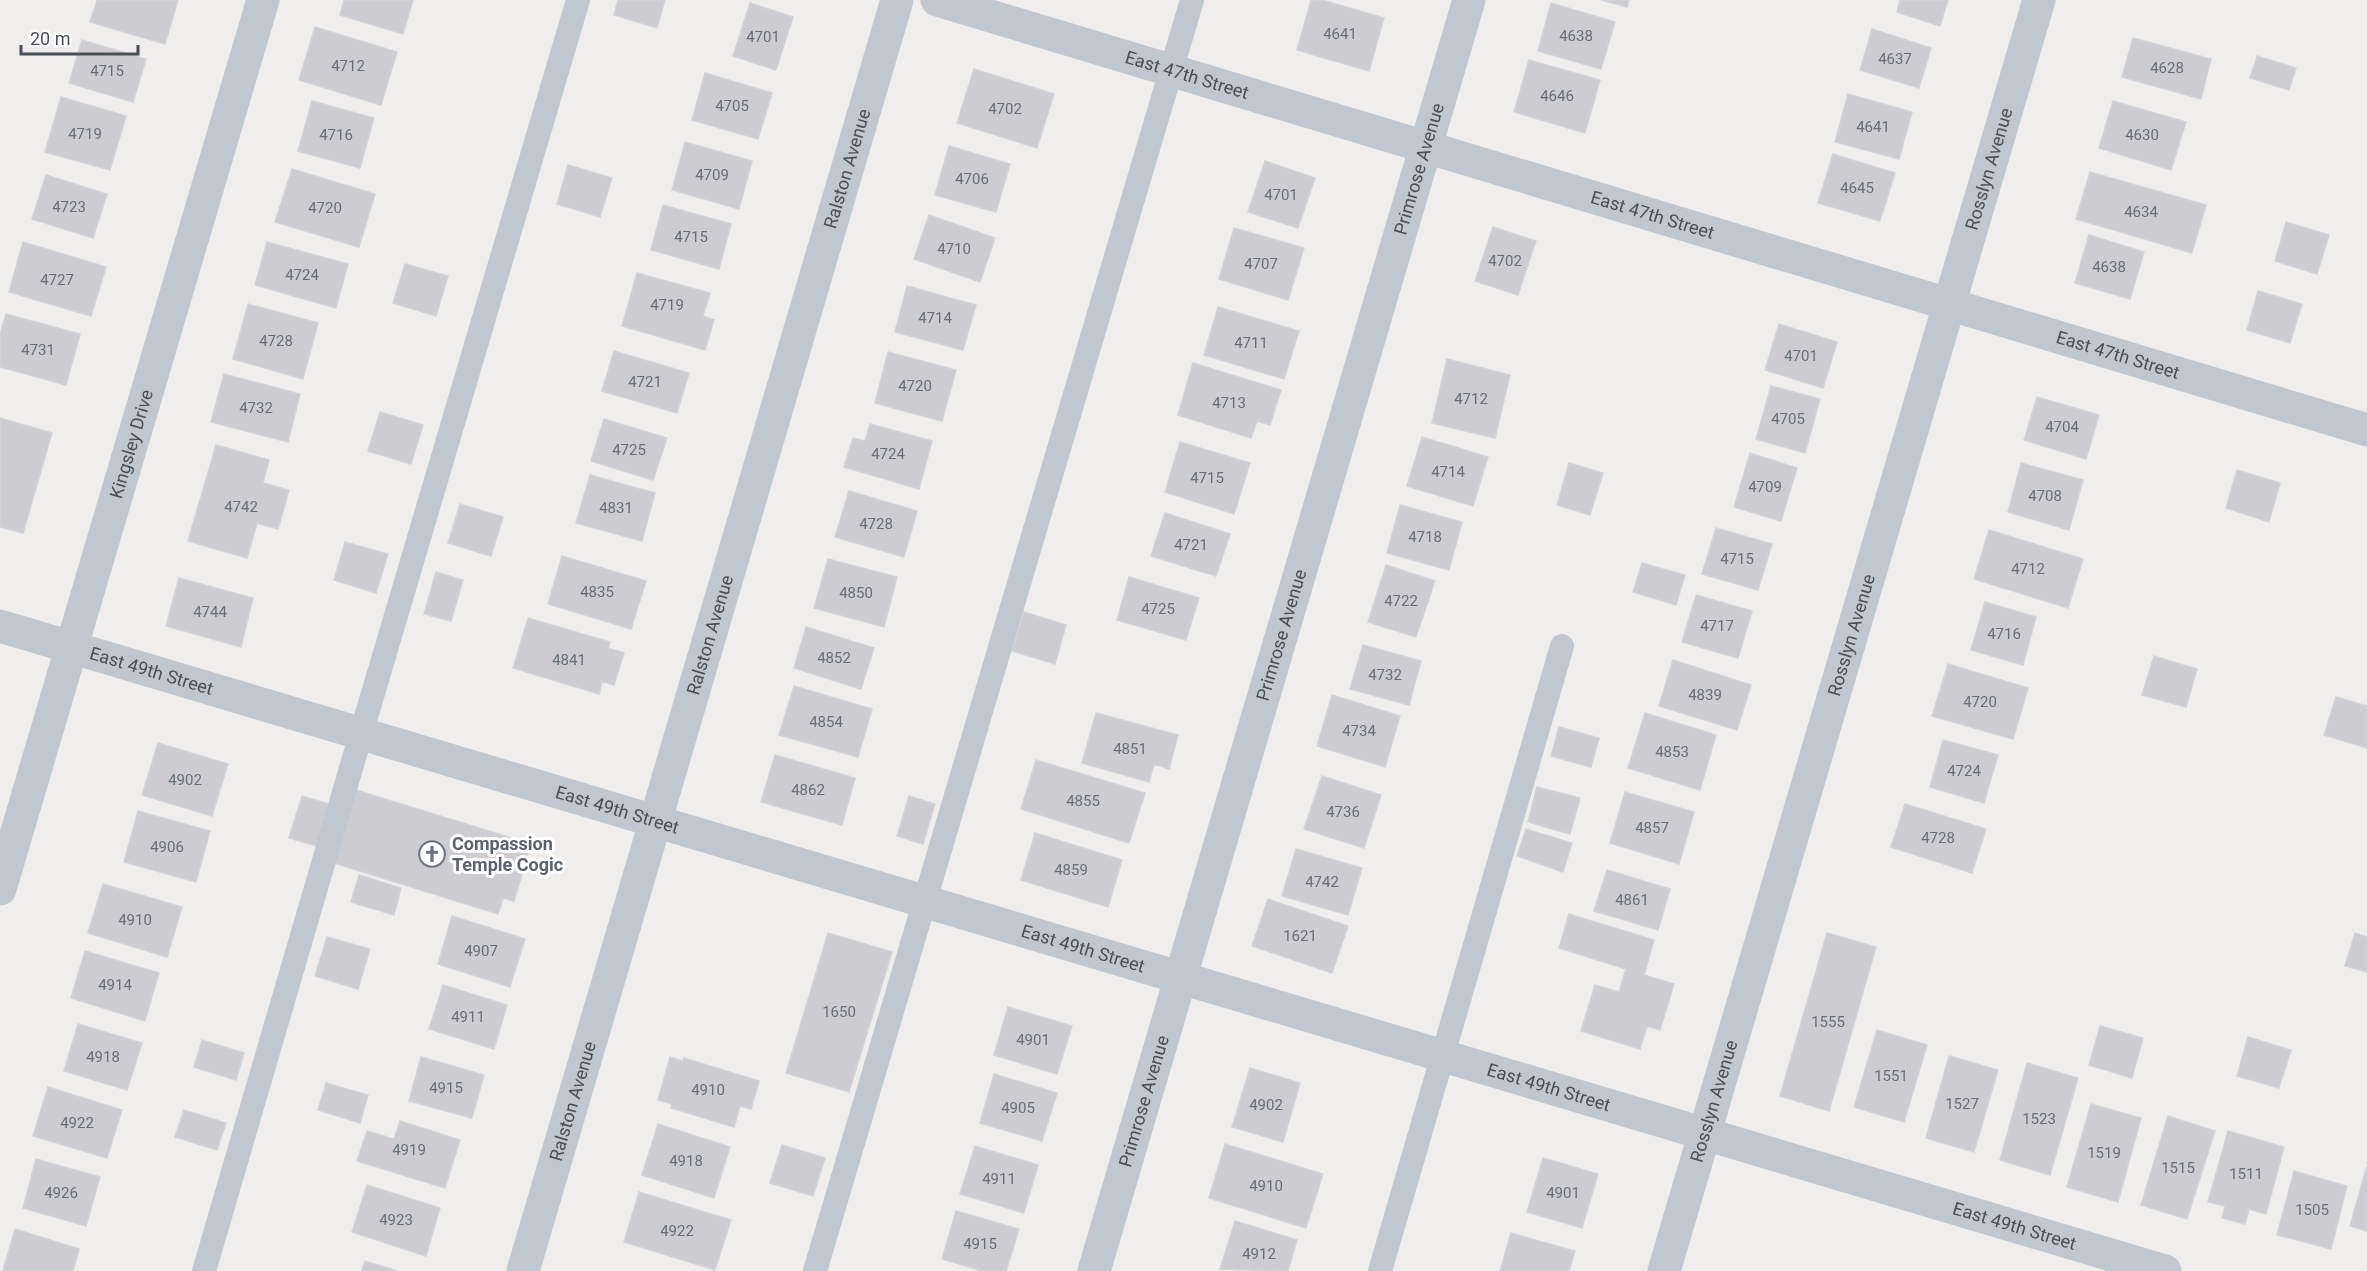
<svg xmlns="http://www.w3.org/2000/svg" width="2367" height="1271" font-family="Roboto,sans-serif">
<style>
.building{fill:#ccccd1;stroke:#d2d3d8;stroke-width:1.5}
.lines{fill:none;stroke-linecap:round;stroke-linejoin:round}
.service{stroke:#c0c7ce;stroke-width:24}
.minor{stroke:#c0c7ce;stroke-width:33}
.labels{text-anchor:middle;stroke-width:6;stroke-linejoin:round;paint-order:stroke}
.number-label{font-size:15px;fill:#696e76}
.street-label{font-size:18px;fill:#484f58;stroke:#fff}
.worship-label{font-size:18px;font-weight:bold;fill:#5b616d;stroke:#fff;text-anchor:start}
</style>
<rect width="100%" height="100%" fill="#f0eeed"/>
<path class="building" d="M97 0H178L165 44 90 22Z
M344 0H413L403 34 340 15Z
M618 0H665L657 28 614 15Z
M1311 0H1322L1384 18 1369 71 1297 50Z
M1601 0H1629L1627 7Z
M1900 0H1948L1940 26 1897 12Z
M750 3 793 17 776 70 733 56Z
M1551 3 1615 22 1601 69 1538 51Z
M315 27 397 52 381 105 299 80Z
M1872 29 1931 48 1919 88 1860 70Z
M2133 38 2211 59 2201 99 2122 77Z
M82 40 146 59 133 102 69 83Z
M2257 56 2296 68 2289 90 2250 78Z
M1529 60 1600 80 1585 133 1514 112Z
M974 69 1054 94 1037 148 957 123Z
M705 73 772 93 758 139 692 120Z
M1848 94 1912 112 1899 159 1835 142Z
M61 97 126 116 110 170 45 152Z
M312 101 374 118 360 168 298 151Z
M2113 101 2186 122 2171 170 2099 148Z
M685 142 752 161 739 209 672 190Z
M949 146 1010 164 996 212 935 195Z
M1833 154 1895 173 1880 221 1818 203Z
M1265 161 1315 178 1298 228 1248 212Z
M568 165 612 178 600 217 557 204Z
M292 169 375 194 359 247 275 222Z
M2090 172 2206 205 2192 253 2076 219Z
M46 175 107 194 93 238 32 219Z
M663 205 731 224 719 269 651 250Z
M929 215 995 238 980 282 914 259Z
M2286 222 2329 235 2317 274 2275 261Z
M1493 227 1536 241 1518 295 1475 281Z
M1234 228 1304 248 1288 300 1219 279Z
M2089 235 2144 252 2130 299 2075 283Z
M23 242 106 267 91 316 9 292Z
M267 242 348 264 336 308 255 285Z
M405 264 448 276 436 316 393 303Z
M637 273 710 293 703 316 714 320 705 350 622 326Z
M907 286 976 305 963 350 895 332Z
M2258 291 2302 304 2290 343 2247 330Z
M248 304 318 323 303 379 233 359Z
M1218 307 1299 331 1284 379 1204 355Z
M6 314 80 334 66 385 0 367V334Z
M1779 324 1837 342 1823 388 1765 370Z
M614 351 689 373 677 413 602 391Z
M888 352 956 370 942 421 875 403Z
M1447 359 1510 375 1495 438 1432 423Z
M1193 363 1281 390 1270 425 1257 421 1251 438 1178 415Z
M224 374 300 394 288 442 211 422Z
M1771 386 1820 399 1805 453 1756 439Z
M2037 397 2099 415 2086 459 2024 440Z
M380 412 423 425 411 464 368 451Z
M0 418 52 433 23 533 0 527Z
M604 419 667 438 653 480 591 461Z
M870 424 932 441 919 489 844 467 853 438 865 441Z
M1422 437 1488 457 1473 506 1407 486Z
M1180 442 1250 463 1234 514 1165 492Z
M216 445 269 460 263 483 289 490 278 529 257 523 247 558 188 541Z
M1750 453 1797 468 1781 521 1734 507Z
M1569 463 1603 473 1590 515 1557 505Z
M2021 463 2083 480 2069 530 2008 512Z
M2237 470 2280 483 2269 522 2226 508Z
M590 475 655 493 642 541 576 523Z
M849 491 917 511 904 557 835 537Z
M460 504 503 517 491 556 448 543Z
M1400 505 1462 522 1449 570 1387 553Z
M1165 513 1230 534 1216 576 1151 556Z
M1716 528 1772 544 1758 590 1702 574Z
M1989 530 2083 559 2068 608 1974 579Z
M345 542 388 554 376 593 334 580Z
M562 556 646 581 631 629 548 604Z
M828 559 897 577 884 627 814 608Z
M1642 563 1685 575 1676 605 1633 592Z
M1386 565 1435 581 1416 637 1368 622Z
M436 572 463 580 451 621 424 614Z
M1129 577 1199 598 1186 640 1117 620Z
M179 578 253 598 241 647 166 626Z
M1696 595 1752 611 1738 658 1682 642Z
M1985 602 2036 617 2023 665 1971 650Z
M1024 612 1066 625 1055 664 1012 651Z
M528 618 610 642 608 648 624 653 614 685 602 681 599 694 513 668Z
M806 627 874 648 861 689 794 668Z
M1363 645 1421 661 1409 705 1350 689Z
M2154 656 2197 669 2186 707 2142 695Z
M1673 660 1751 685 1737 730 1659 706Z
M1948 664 2028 688 2013 739 1932 716Z
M794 686 872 709 858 757 779 735Z
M1332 695 1400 716 1385 767 1317 746Z
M2336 697 2367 706V748L2324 735Z
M1096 713 1178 735 1169 769 1154 764 1149 782 1082 763Z
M1645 713 1716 735 1700 790 1628 768Z
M1559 727 1599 738 1591 767 1551 756Z
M1943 740 1998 755 1984 803 1930 787Z
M158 743 228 764 212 816 142 795Z
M775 755 855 778 842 825 761 802Z
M1036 760 1145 793 1129 843 1021 809Z
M1322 776 1381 795 1364 848 1304 829Z
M1537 787 1580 798 1570 834 1528 822Z
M356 790 531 844 514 901 503 898 498 914 334 863Z
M1625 792 1694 812 1679 864 1610 843Z
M302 796 329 804 317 846 289 838Z
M909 796 935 804 923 844 897 836Z
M1905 804 1986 829 1972 873 1891 847Z
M138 811 210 831 196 882 124 862Z
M1526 829 1572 843 1563 872 1517 856Z
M1035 833 1122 860 1108 907 1021 880Z
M1296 849 1362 868 1348 915 1282 896Z
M1607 870 1670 889 1658 930 1594 911Z
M359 875 401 888 394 915 351 902Z
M103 884 182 907 167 957 88 933Z
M1268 899 1348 926 1332 973 1252 946Z
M1569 914 1654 940 1644 975 1674 984 1660 1030 1647 1026 1640 1049 1581 1031 1595 985 1619 992 1626 969 1559 948Z
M452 916 525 939 510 987 438 964Z
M828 933 892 952 849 1092 786 1073Z
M1827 933 1876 947 1829 1111 1780 1096Z
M2355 933 2367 937V972L2345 966Z
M327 937 370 949 358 989 315 976Z
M85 951 159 973 145 1021 71 998Z
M443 985 507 1005 494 1049 429 1029Z
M1008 1007 1072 1026 1057 1074 994 1055Z
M78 1024 142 1043 127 1090 64 1071Z
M2100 1026 2143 1038 2132 1078 2089 1065Z
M1877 1030 1927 1045 1904 1122 1854 1107Z
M2248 1037 2291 1050 2279 1088 2237 1076Z
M202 1040 244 1053 236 1080 194 1067Z
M1949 1056 1998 1070 1974 1152 1926 1138Z
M421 1057 484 1075 472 1118 409 1101Z
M670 1057 683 1061 684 1058 759 1081 751 1109 740 1106 734 1127 671 1108 672 1104 658 1100Z
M2027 1063 2078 1078 2050 1175 2000 1160Z
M1250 1068 1300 1083 1283 1142 1232 1127Z
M994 1074 1057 1093 1042 1141 980 1123Z
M326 1083 368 1095 360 1123 318 1110Z
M48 1087 122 1110 107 1158 33 1136Z
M2091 1104 2141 1118 2118 1202 2067 1187Z
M184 1110 226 1123 217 1150 175 1137Z
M2168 1116 2215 1131 2187 1219 2141 1205Z
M400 1121 460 1140 445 1188 357 1161 367 1131 394 1139Z
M658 1124 730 1147 714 1198 642 1175Z
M2228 1131 2284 1147 2266 1214 2249 1209 2245 1224 2222 1218 2225 1206 2208 1202Z
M1225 1144 1323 1174 1306 1228 1209 1198Z
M782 1145 825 1158 813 1196 770 1183Z
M975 1146 1038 1165 1024 1213 960 1194Z
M1543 1158 1598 1174 1582 1228 1527 1212Z
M36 1159 100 1177 86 1226 23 1208Z
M2367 1166V1231L2350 1226Z
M2294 1171 2347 1186 2331 1249 2277 1235Z
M367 1185 440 1208 426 1256 352 1232Z
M639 1192 731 1220 715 1270 624 1242Z
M956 1211 1019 1229 1006 1271H982L942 1259Z
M1235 1221 1297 1240 1288 1271 1220 1269Z
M15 1229 79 1249 73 1271H3Z
M1511 1233 1575 1251 1569 1271H1500Z
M365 1261 397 1271H362Z"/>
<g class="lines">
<path class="service" d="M204 1271 361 734 578 0
M815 1271 1192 0
M1380 1271 1562 646"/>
<g class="minor">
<path id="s1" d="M937 0 2367 430"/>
<path id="s2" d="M0 626 2165 1271"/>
<path id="s3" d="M0 889 263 0"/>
<path id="s4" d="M523 1271 897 0"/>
<path id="s5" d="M1094 1271 1469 0"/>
<path id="s6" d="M1664 1271 2039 0"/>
</g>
</g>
<defs>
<g id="church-ring" transform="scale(1.35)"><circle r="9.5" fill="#fff" stroke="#6b7280" stroke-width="1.5"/><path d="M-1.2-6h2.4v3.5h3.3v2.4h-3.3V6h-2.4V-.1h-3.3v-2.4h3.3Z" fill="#6b7280"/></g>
</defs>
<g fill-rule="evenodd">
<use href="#church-ring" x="432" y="854"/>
</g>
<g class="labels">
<g class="number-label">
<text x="1340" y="39">4641</text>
<text x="1576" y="41">4638</text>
<text x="763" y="42">4701</text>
<text x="1895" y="64">4637</text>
<text x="348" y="71">4712</text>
<text x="2167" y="73">4628</text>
<text x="107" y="76">4715</text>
<text x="1557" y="101">4646</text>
<text x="732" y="111">4705</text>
<text x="1005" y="114">4702</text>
<text x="1873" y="132">4641</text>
<text x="85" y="139">4719</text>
<text x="336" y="140">4716</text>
<text x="2142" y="140">4630</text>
<text x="712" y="180">4709</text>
<text x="972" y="184">4706</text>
<text x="1857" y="193">4645</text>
<text x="1281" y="200">4701</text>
<text x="69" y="212">4723</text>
<text x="325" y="213">4720</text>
<text x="2141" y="217">4634</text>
<text x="691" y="242">4715</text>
<text x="954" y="254">4710</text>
<text x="1505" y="266">4702</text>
<text x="1261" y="269">4707</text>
<text x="2109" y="272">4638</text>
<text x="302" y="280">4724</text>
<text x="57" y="285">4727</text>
<text x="667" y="310">4719</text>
<text x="935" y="323">4714</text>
<text x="276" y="346">4728</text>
<text x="1251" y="348">4711</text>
<text x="38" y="355">4731</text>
<text x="1801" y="361">4701</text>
<text x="645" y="387">4721</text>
<text x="915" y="391">4720</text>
<text x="1471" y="404">4712</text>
<text x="1229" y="408">4713</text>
<text x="256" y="413">4732</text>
<text x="1788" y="424">4705</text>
<text x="2062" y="432">4704</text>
<text x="629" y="455">4725</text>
<text x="888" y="459">4724</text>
<text x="1448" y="477">4714</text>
<text x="1207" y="483">4715</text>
<text x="1765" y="492">4709</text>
<text x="2045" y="501">4708</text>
<text x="241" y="512">4742</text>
<text x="616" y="513">4831</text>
<text x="876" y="529">4728</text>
<text x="1425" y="542">4718</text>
<text x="1191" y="550">4721</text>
<text x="1737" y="564">4715</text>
<text x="2028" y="574">4712</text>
<text x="597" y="597">4835</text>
<text x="856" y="598">4850</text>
<text x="1401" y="606">4722</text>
<text x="1158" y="614">4725</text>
<text x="210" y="617">4744</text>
<text x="1717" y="631">4717</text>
<text x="2004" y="639">4716</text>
<text x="834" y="663">4852</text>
<text x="569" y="665">4841</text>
<text x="1385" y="680">4732</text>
<text x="1705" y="700">4839</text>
<text x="1980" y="707">4720</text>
<text x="826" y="727">4854</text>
<text x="1359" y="736">4734</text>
<text x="1130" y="754">4851</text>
<text x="1672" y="757">4853</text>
<text x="1964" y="776">4724</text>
<text x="185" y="785">4902</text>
<text x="808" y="795">4862</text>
<text x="1083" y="806">4855</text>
<text x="1343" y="817">4736</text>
<text x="1652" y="833">4857</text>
<text x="1938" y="843">4728</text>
<text x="167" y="852">4906</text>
<text x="1071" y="875">4859</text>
<text x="1322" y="887">4742</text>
<text x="1632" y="905">4861</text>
<text x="135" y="925">4910</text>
<text x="1300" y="941">1621</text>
<text x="481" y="956">4907</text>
<text x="115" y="990">4914</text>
<text x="839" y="1017">1650</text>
<text x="468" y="1022">4911</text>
<text x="1828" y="1027">1555</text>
<text x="1033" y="1045">4901</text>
<text x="103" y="1062">4918</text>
<text x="1891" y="1081">1551</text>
<text x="446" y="1093">4915</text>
<text x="708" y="1095">4910</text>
<text x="1962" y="1109">1527</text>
<text x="1266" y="1110">4902</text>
<text x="1018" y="1113">4905</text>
<text x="2039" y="1124">1523</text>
<text x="77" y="1128">4922</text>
<text x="409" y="1155">4919</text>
<text x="2104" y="1158">1519</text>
<text x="686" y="1166">4918</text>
<text x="2178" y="1173">1515</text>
<text x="2246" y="1179">1511</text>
<text x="999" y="1184">4911</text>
<text x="1266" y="1191">4910</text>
<text x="61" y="1198">4926</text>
<text x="1563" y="1198">4901</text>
<text x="2312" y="1215">1505</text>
<text x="396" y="1225">4923</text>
<text x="677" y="1236">4922</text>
<text x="980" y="1249">4915</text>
<text x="1259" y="1259">4912</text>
</g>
<g class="street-label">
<text dy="6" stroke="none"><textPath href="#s1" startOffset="261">East 47th Street</textPath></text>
<text dy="6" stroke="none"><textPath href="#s4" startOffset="1149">Ralston Avenue</textPath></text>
<text dy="6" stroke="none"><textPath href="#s5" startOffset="1149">Primrose Avenue</textPath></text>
<text dy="6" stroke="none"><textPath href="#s6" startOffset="1149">Rosslyn Avenue</textPath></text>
<text dy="6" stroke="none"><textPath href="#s1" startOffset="747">East 47th Street</textPath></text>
<text dy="6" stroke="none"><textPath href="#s1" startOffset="1233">East 47th Street</textPath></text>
<text dy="6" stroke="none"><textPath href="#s3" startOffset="464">Kingsley Drive</textPath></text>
<text dy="6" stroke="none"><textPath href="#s6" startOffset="663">Rosslyn Avenue</textPath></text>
<text dy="6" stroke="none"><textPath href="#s4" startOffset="663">Ralston Avenue</textPath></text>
<text dy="6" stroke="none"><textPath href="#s5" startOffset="663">Primrose Avenue</textPath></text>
<text dy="6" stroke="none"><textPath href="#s2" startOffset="158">East 49th Street</textPath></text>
<text dy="6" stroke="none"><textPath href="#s2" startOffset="644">East 49th Street</textPath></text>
<text dy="6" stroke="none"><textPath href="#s2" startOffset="1130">East 49th Street</textPath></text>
<text dy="6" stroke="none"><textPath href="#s2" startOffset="1616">East 49th Street</textPath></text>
<text dy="6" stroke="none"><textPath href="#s4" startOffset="177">Ralston Avenue</textPath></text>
<text dy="6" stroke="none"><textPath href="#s5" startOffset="177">Primrose Avenue</textPath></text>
<text dy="6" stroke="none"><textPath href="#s6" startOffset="177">Rosslyn Avenue</textPath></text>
<text dy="6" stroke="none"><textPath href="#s2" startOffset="2102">East 49th Street</textPath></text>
</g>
<g class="worship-label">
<text x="452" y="850">Compassion<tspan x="452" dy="21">Temple Cogic</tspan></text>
</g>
</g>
<path d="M21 45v9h117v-9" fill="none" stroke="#484f58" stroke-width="3"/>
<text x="30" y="45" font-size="18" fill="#484f58" stroke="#ffffff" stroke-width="4.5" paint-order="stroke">20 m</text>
</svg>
